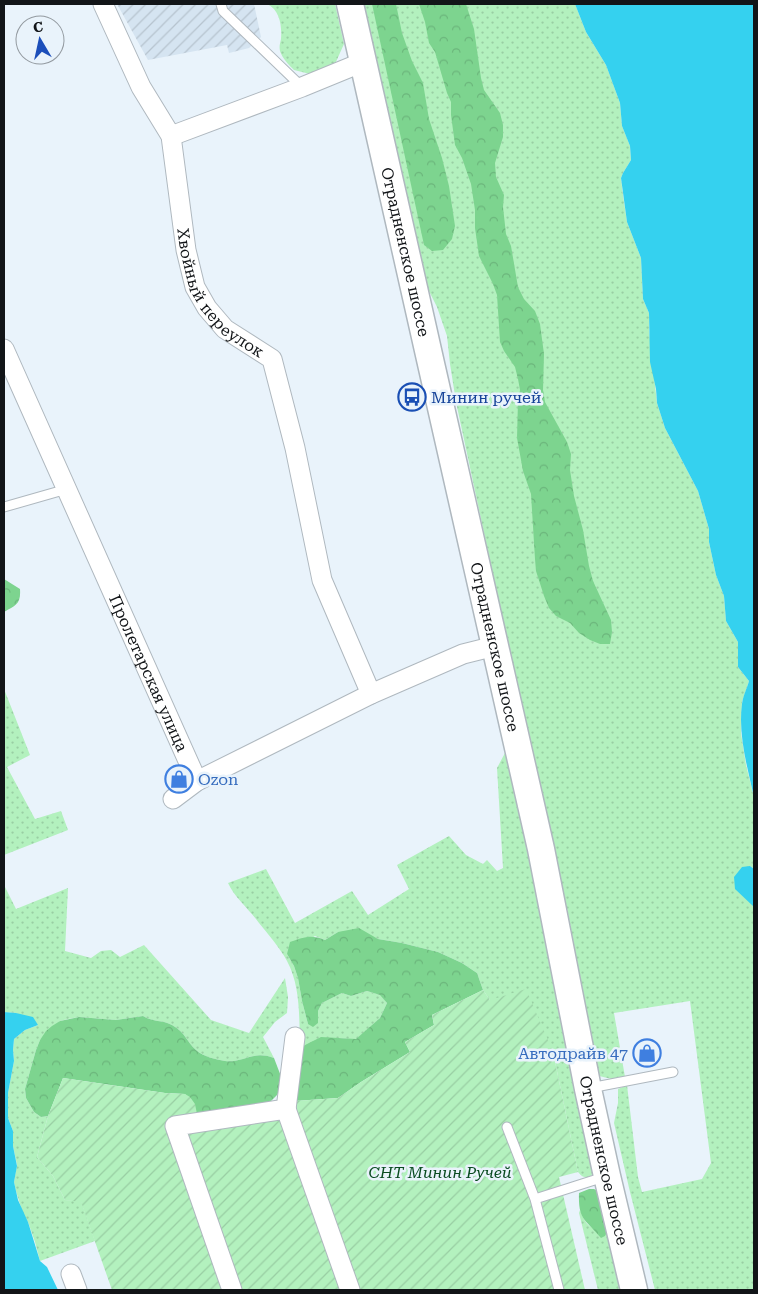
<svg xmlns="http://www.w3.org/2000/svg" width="758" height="1294" font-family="'Roboto Serif',serif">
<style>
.industrial{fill:url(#industrial-furrows)}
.grass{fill:url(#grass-dots)}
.forest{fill:url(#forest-crowns)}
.garden{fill:url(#garden-furrows)}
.water{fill:#35d1ef}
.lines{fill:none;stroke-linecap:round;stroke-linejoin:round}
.service-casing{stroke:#afb8bf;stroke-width:11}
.minor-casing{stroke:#afb8bf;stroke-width:21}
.secondary-casing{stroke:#afb8bf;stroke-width:29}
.service{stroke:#fff;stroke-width:9}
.minor{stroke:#fff;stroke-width:19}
.secondary{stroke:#fff;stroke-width:26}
.labels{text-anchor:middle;stroke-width:5;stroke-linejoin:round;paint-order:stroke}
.street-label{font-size:16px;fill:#121518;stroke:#e9f3fb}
.transit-label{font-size:16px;fill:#164399;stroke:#e9f3fb;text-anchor:start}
.shop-label{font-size:16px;fill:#366cbe;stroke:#e9f3fb;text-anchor:start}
.park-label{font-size:16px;font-style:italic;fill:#094b20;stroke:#e9f3fb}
</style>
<defs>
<pattern id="industrial-furrows" width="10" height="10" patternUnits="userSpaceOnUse" patternTransform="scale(1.25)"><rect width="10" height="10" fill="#d5e4f1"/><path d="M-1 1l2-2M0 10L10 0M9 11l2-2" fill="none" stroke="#b6c3ce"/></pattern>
<pattern id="grass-dots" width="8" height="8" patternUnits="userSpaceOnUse" patternTransform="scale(1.25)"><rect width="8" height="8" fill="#b3f1be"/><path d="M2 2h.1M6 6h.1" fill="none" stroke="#99cea3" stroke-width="1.8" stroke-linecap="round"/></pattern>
<pattern id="forest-crowns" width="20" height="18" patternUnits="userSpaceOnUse" patternTransform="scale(1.25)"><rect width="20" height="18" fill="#7dd48f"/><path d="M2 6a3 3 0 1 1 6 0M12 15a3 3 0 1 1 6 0" fill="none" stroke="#6bb57b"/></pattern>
<pattern id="garden-furrows" width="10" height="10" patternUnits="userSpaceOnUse" patternTransform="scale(1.25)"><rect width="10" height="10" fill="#b3f1be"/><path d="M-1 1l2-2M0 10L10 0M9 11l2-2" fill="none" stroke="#99cea3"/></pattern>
</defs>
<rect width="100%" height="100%" fill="#e9f3fb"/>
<path class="industrial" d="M117 4H254L261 37 249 48 229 53 227 45 148 60Z"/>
<path class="grass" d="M267 4H335L344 44 335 64 310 74 294 70C289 65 282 58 280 51 279 46 280 44 281 39 282 26 280 10 267 4Z
M364 4H575L586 32 606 65 620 103 622 126 630 146 631 160 623 173 621 178 623 195 627 222 641 258 643 299 649 313V330L657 403 665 428 698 491 709 529V542L716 575 724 596 726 621 738 642V667L749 681 742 702 741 733 746 765 754 797V869L750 866V902L754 907V1290H655L630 1192 614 1123 618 1103V1089L627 1085 638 1177 642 1192 702 1179 711 1163 690 1001 614 1013 625 1077 616 1080 599 1076 567 908 540 795 456 402 450 364 447 336 437 307 423 279 418 248Z
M4 689 30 755 7 767 35 819 61 811 68 830 4 855Z
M505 753 567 1015 593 1171 591 1177C585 1178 582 1177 578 1172L553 1052 490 1000 483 990 477 973 462 963 438 952 402 943 378 939 371 936 338 932 325 940 315 936 287 954 294 966 298 978 302 1001 308 1024 317 1023 318 1011 322 1003 342 993 351 996 367 991 381 995 387 1003 380 1018 356 1040 341 1038 300 1048C299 1019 301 987 287 961 280 948 268 934 259 923 249 909 235 898 228 883L266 869 295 923 352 891 368 915 409 889 397 865 449 836 466 855 483 864 487 860 497 871 503 868 497 768Z
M4 885 16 909 68 888 65 951 91 958 101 951 111 950 120 957 144 945 211 1020 249 1033 285 978 288 997 287 1013 275 1022 263 1037 274 1058C252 1050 244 1063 225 1061 215 1059 204 1057 196 1050 186 1041 186 1033 172 1025 163 1020 153 1022 143 1016L116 1020 79 1017 68 1019 60 1021 40 1040 36 1050 25 1089 26 1098 34 1112 41 1117 48 1116 37 1157 53 1176 65 1200 81 1201 95 1241 40 1261 35 1242 28 1222 22 1211 16 1191 14 1182 17 1165 13 1146V1131L8 1118V1093L14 1061 13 1050 14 1039 25 1030 38 1025 16 1013 4 1012Z
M580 1210C586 1226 590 1229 607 1232L623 1290H598L579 1213Z"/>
<path class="forest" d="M372 4H396L402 33 412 61 423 83 429 119 442 158 449 186 455 226 452 239 443 250 432 251 424 245Z
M419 4H466L474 29 481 78 484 90 500 113 503 125V137L495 163 496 177 504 195 503 207 506 234 511 246 518 287 524 299 535 311 540 324 544 354 543 390 545 402 567 442 571 454 570 470 574 496 583 530 589 566 593 581 611 620 612 632 610 644H600L590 640 579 633 570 623 556 616 549 608 544 596 536 571 535 559 531 494 523 471 517 438 518 401 520 390 518 379 515 367 504 351 500 342 497 295 493 284 479 256 475 228V210L471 184 462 158 455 145 451 115V102L447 93 435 52 429 43 425 22Z
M4 579 20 589C21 604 16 605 4 612Z
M359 928 378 939 402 943 438 952 462 963 477 973 483 990 432 1015 434 1025 405 1042 410 1052 361 1082 338 1098 295 1101 300 1048 307 1044 321 1037 356 1039 380 1018 387 1003 380 995 367 991 351 996 342 993 322 1003 318 1011V1023L313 1027 308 1024 302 1001 298 978 294 966 287 954 290 942C304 937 311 934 325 940L338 932Z
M143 1016C153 1022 163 1020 172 1025 186 1033 186 1041 196 1050 204 1057 215 1059 225 1061 244 1063 252 1050 274 1058L282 1079 281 1087 277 1095 268 1104 197 1114 185 1094 165 1093 63 1078 48 1116 41 1117 34 1112 26 1098 25 1089 36 1050 40 1040 46 1031 52 1026 60 1021 79 1017 116 1020Z
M589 1189H594L598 1191 607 1232 605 1236 601 1238C586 1219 578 1221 579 1193Z"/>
<path class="garden" d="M526 989 553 1052 578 1172 559 1177 585 1290H112L81 1202 65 1200 53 1176 37 1157 48 1116 63 1078 165 1093 185 1094 190 1097 195 1104 197 1114 295 1101 338 1098 361 1082 410 1052 405 1042 434 1025 432 1015 483 990 490 1000Z"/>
<path class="water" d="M575 4H754V797C747 766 738 735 742 704 743 696 747 688 749 681L738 667V642L726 621 724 596 716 575 709 542V529L698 491 665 428 657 403 656 389 650 362 649 313 643 299 641 258 627 222 621 178 623 173 631 160 630 146 622 126 620 103 606 65 586 32Z
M750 866 754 869V907L735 889 734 877 742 867Z
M4 1012 16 1013 33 1017 38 1025 25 1030 14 1039 13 1050 14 1061 8 1093V1118L13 1131V1146L17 1166 14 1182 18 1200 28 1222 40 1261 47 1267 58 1290H4Z"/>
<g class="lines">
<g class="service-casing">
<path id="service" d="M221 4 223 11 302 87
M4 507 67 489
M590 1088 673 1072
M507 1127 535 1199 559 1290
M535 1199 604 1177"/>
</g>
<g class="minor-casing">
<g id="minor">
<path id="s1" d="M103 4 141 87 171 136 186 250 195 287 207 308 225 329 272 359 295 448 322 580 371 694"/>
<path d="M171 136 302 87 363 62"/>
<path id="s2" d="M4 349 197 781"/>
<path d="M173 799 197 781 371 694 463 654 495 646"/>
<path d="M286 1109 350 1290"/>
<path d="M71 1274 77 1290"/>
<path d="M232 1290 175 1126 286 1109 295 1037"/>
</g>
</g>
<g class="secondary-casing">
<g id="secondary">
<path id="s3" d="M350 4 432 368 541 849 588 1089 607 1176 634 1290"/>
</g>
</g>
<use href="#service" class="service"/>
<use href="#minor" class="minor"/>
<use href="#secondary" class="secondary"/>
</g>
<defs>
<g id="bus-ring" transform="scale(1.4375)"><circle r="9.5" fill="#e9f3fb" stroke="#1a4fb4" stroke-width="1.5"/><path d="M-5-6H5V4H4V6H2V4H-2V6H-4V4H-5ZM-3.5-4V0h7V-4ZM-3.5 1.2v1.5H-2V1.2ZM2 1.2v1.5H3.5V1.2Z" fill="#1a4fb4"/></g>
<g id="shop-ring" transform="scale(1.4375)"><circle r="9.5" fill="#e9f3fb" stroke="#3f7fe0" stroke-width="1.5"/><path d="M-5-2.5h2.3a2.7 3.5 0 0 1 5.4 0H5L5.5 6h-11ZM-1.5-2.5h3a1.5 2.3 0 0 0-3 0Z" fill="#3f7fe0"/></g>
</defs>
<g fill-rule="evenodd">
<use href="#bus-ring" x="412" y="397"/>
<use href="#shop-ring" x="179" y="779"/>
<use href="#shop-ring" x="647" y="1053"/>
</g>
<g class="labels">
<g class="street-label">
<text dy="6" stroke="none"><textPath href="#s3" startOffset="254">Отрадненское шоссе</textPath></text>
<text dy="6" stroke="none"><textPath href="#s1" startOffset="320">Хвойный переулок</textPath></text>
<text dy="6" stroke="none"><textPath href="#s3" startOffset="659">Отрадненское шоссе</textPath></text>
<text dy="6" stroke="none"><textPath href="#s2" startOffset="355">Пролетарская улица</textPath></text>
<text dy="6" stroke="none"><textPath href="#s3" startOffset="1184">Отрадненское шоссе</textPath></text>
</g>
<g class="transit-label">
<text x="431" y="403">Минин ручей</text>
</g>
<g class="shop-label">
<text x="198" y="785">Ozon</text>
<text x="628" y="1059" text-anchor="end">Автодрайв 47</text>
</g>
<g class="park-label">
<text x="440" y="1178">СНТ Минин Ручей</text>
</g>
</g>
<rect width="758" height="1294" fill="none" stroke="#121518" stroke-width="10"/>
<g transform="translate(40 40) rotate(351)"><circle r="24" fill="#e9f3fb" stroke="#939aa0"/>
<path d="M0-4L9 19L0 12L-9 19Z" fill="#1b4eba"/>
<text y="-8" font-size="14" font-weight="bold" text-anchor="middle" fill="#121518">С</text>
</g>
</svg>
